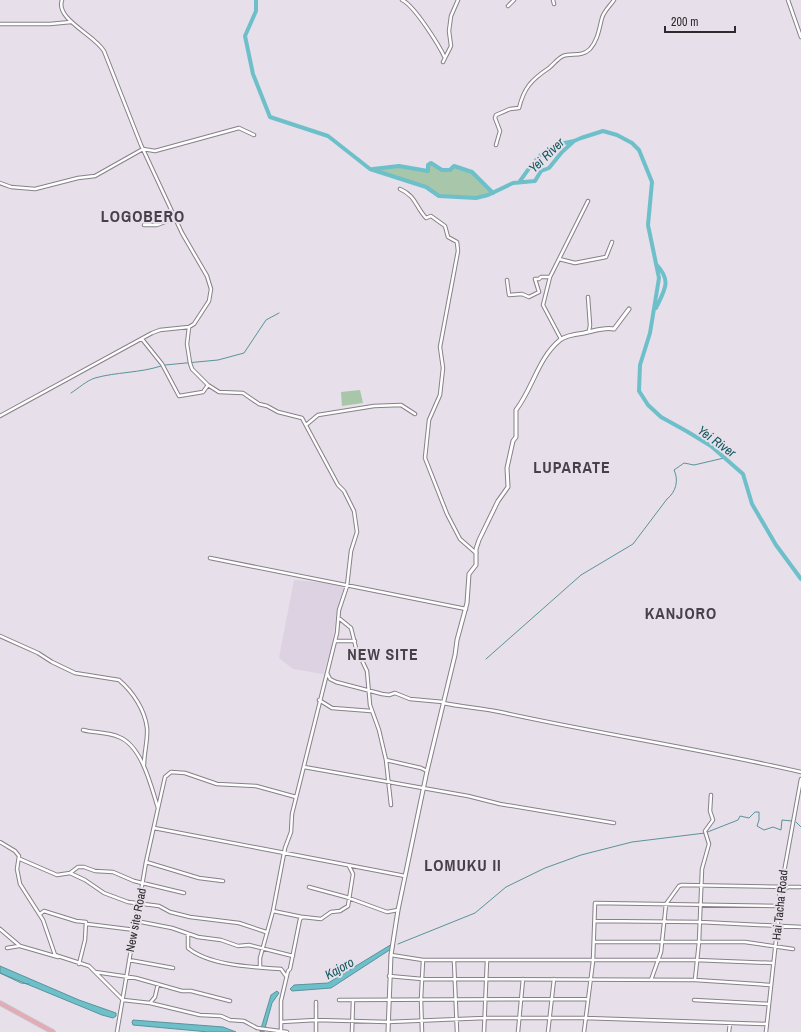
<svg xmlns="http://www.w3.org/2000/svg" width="801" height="1032" font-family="'Archivo Narrow',sans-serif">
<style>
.built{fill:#ddd2e1}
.green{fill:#a8c6a9}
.water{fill:#6dc0c9;stroke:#5a939a}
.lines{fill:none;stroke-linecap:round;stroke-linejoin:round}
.stream{stroke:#5a939a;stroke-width:1}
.river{stroke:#6dc0c9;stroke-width:4}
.minor-casing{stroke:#878089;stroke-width:4.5}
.tertiary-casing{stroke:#878089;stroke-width:5}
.primary-casing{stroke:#c4c4c4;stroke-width:5.5}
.minor{stroke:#fff;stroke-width:2.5}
.tertiary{stroke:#fff;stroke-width:3}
.primary{stroke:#e7a9b5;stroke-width:3.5}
.labels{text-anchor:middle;stroke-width:4;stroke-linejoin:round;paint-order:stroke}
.street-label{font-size:12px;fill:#2e2b2e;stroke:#e7dfe9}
.water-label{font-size:13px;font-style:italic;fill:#125a60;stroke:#e7dfe9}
.district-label{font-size:16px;font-weight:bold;letter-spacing:1px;fill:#474149;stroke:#e7dfe9}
</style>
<rect width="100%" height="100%" fill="#e7dfe9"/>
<path class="built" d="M294 580 326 583 344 587 337 608 332 646 323 674 293 669 279 658Z"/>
<path class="green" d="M431 163 442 170H450L454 166 472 172 493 193 476 198 439 196 426 187 370 169 393 165 428 171V165Z
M360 390 363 403 342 406 341 392Z"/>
<path class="water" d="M392 944 391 949 331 988 292 991 290 989 294 985 328 983Z
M0 966 79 1000 116 1013V1016L113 1018 102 1015 0 973Z
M277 991 279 993 272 1003 264 1032H260L271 995Z
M133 1020 223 1027 236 1032H209L133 1025 132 1022Z"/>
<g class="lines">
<path class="stream" d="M165 365 218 360 244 353 266 320 279 313
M71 393C79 388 86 381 95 378 116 372 140 373 161 366
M486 659 581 575 633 544 667 499C676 492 679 480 674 470L684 463 694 465 724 458
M796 822 801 827
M398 944 475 913 506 887 545 868 581 855 632 842 705 833 738 820 740 816 749 818 755 812H759V820L757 826 764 830 773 827 781 830 782 820 792 821
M0 973 21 983 29 984"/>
<path class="river" d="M256 0V11L245 36 253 74 270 117 328 136 370 169 426 187 439 196 476 198 488 195 513 183 535 181 541 171 549 168 562 152 574 141 581 138 603 131 617 135 632 143 639 150 652 182 648 225 659 278 650 333 640 365 639 391 648 405 661 417 688 432 711 446 743 474 752 504 776 545 801 579
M373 169 399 166 428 171V165L431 163 442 170H450L454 166 472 172 493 193
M520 181C537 157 543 146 574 141
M656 264C672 281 665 289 656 308"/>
<g class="minor-casing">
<path id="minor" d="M402 0C414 5 439 45 445 58
M553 0 554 4
M788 0 801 37
M508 6 514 0
M0 24H50L71 22
M443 62 451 46 449 31 451 16 458 0
M496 145 500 131 495 118 496 115 510 109 519 108C524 88 531 80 549 68 554 64 557 59 563 56 572 53 582 57 590 49 598 40 599 29 602 18 604 11 610 6 614 0
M0 183 11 187 35 189 78 178 95 176 143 149 155 151 239 128 254 135
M400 189C416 196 415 206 426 218L431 216 445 226 448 237 457 242 458 251 440 347 443 368 440 395 429 420 425 458 447 514 460 539 476 553
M144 225H157L175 218
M559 259 575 263 606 257 612 242
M507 280 509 295 522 294 529 297 539 292 535 279H539L541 277H550
M588 297 590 325 589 331
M189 327 187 344 190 363 192 369 208 385 219 392 243 393 259 404 267 406 278 412 302 418 338 485 344 491 354 511 357 532 351 551 347 586 339 610 337 633 292 814 291 832 285 848 273 911 260 958V967
M142 339 162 364 179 396 203 392 208 385
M561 339 543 305 550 277 588 201
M0 416 152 333 160 330 189 327 194 324 209 301 211 289 207 276 182 233 141 145 104 51C95 35 55 19 62 0
M306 425 318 415 374 406 401 405 415 414
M210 558 466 609
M340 619 351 628 356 648 367 671 370 705 379 730 386 760 391 805
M0 636 38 653 52 662 75 673 119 680C133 692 145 710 147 728 148 740 144 753 144 765
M335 641H355
M327 673 330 679 336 682 382 694 389 695 395 693 410 699 443 702
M319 700 332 708 371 711
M443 703C462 707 481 708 500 712 600 734 701 749 801 772
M83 730C94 733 108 732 119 737 142 746 151 786 158 808
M386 760 421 768 427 771
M304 767 468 796 500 804 614 823
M154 828 405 876
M0 842 15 851 19 856 17 869 20 884 43 920 55 955 89 966 123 1000 150 1003 200 1015 221 1016 230 1020 244 1021 257 1028 287 1032
M20 859 57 875 70 873 78 867H84L95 871 113 872 134 881 184 893
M146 862 199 878 223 881
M70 873 85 880 104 893 128 902 159 906 170 912 190 917 239 923 266 932
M309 887 346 897 387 912 398 910
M780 892 788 887H800
M273 911 302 917
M40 914 44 911 76 921 86 922 85 940 79 964
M136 921 172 928 198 937 221 940 238 946 249 945 293 956
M595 921 700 922 801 927
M87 924 135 930
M0 929 20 946 58 957
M188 934V948C210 966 253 967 281 969L286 976
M594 942H745L793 949
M7 948 19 946
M391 955 423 960H696L773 963
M129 960 173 968
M454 961 457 1032
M95 972 136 978 182 991H191L230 1001
M389 976 422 979 695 980 770 985
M651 980 661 952 666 904 679 886 682 885 788 887
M695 980 699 942 702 869 709 844 705 831 713 820 710 811 711 795
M339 1000 588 999
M694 1000 769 1004
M150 1003 155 997 158 984
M281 1022 316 1020 388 1022 485 1018H585L767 1024
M117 1032 146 862 165 777 171 772 185 773 217 784 256 786 296 797
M281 1032V1001L288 971 290 969 300 919 303 917 321 919 331 912 340 911 348 906 353 874 349 866
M316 1032V1002
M352 1032 353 1000
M422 1032 421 999 423 960
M484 1032 487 960
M518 1032 523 979
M548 1032 554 979
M584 1032 593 961 595 903 778 906
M729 1032 730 1023
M766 1032 778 922 780 886 782 883 801 779"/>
</g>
<g class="tertiary-casing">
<path id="tertiary" d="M388 1032 391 955 398 910 427 771 455 655 457 640 467 603 469 574 476 565V549L479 540 498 501 508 487 507 468 513 441 516 437V410C533 388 538 358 560 340 566 335 576 334 584 333 594 331 604 327 614 329L629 309"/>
</g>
<g class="primary-casing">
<path id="primary" d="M0 1003 53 1032"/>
</g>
<use href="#minor" class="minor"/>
<use href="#tertiary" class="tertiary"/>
<use href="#primary" class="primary"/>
</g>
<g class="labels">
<g class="street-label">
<text transform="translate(780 905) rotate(-84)" y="4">Hai Tacha Road</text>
<text transform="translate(136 920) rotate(-79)" y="4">New site Road</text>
</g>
<g class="water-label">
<text transform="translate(546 155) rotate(-44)" y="5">Yei River</text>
<text transform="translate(717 441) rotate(36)" y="5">Yei River</text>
<text transform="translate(339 968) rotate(-29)" y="5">Kajoro</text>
</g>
<g class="district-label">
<text x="143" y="222">LOGOBERO</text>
<text x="572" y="473">LUPARATE</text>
<text x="681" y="619">KANJORO</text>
<text x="383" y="660">NEW SITE</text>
<text x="463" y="871">LOMUKU II</text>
</g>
</g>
<path d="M665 26v6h70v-6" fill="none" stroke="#2e2b2e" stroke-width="2"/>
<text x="671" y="26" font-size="12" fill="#2e2b2e" stroke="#e7dfe9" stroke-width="3" paint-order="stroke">200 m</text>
</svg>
